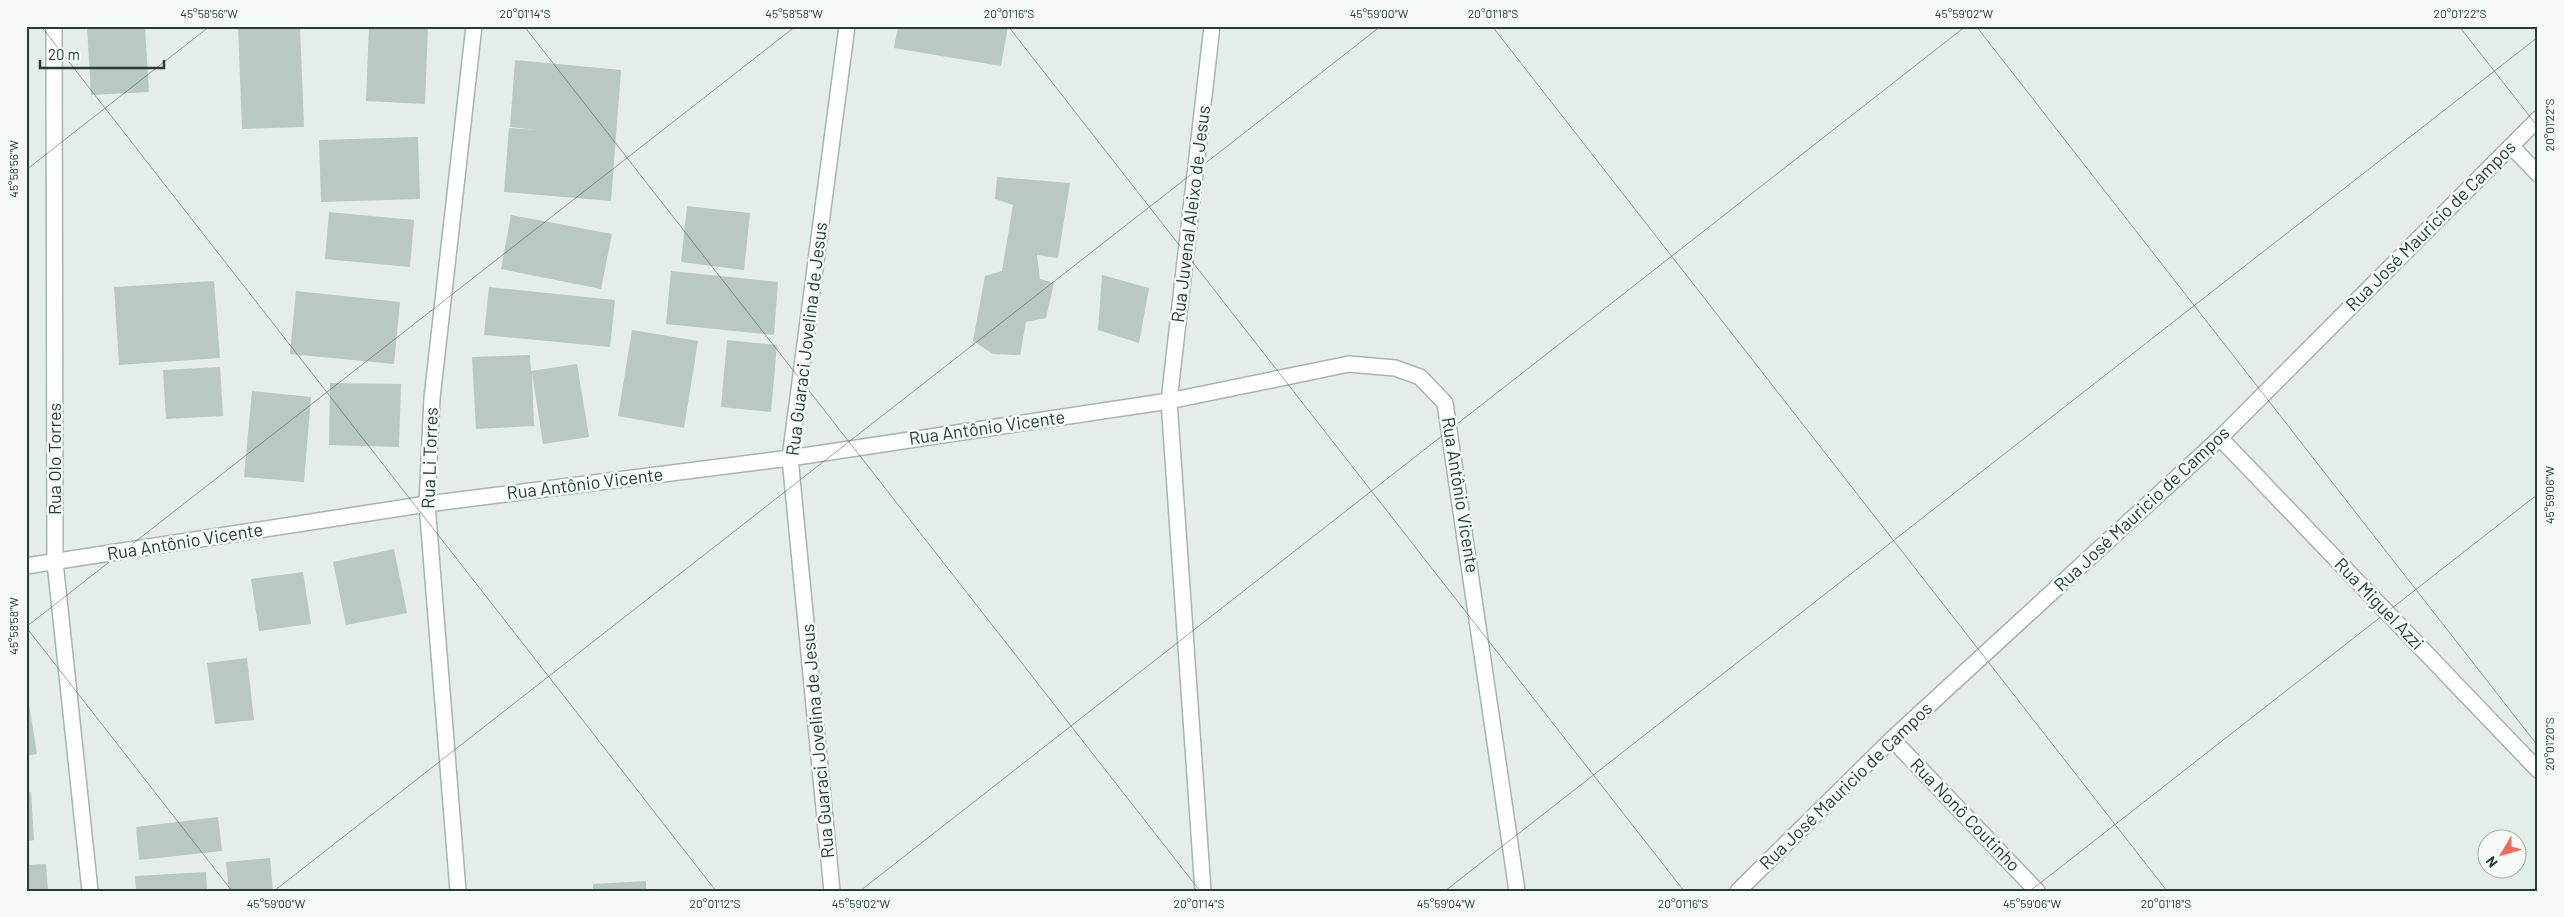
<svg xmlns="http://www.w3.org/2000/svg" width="2564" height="917" font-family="Barlow,sans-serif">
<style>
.building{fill:#b9c8c0}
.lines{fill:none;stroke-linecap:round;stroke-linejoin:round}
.minor-casing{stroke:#a6b5ae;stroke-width:18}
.minor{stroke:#fff;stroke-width:15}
.ticks{fill:none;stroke:#233f33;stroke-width:1;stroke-opacity:0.45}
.labels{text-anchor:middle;stroke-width:5;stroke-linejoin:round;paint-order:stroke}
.street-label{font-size:18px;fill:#233f33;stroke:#f5faf6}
.neatline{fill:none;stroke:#233f33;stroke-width:2}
.ticks-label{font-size:12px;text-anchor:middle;fill:#233f33}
</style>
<rect width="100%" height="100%" fill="#e4ede8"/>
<path class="building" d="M87 26H145L149 92 91 95Z
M238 26H300L304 127 242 129Z
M369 26H428L425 104 366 101Z
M898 26H1008L1001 66 894 48Z
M515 60 621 70 611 201 504 192 509 128 537 130 510 127Z
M418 137 420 199 321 202 319 140Z
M997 177 1070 183 1058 258 1037 255 1040 279 1054 283 1046 318 1026 322 1020 355 993 354 973 341 985 276 1002 271 1013 205 995 199Z
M687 206 750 213 744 270 681 262Z
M329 212 414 220 410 267 325 259Z
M511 215 612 234 601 289 501 269Z
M671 271 778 282 774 335 666 324Z
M1102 275 1149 288 1139 343 1098 330Z
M214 281 220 358 119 365 114 287Z
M489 287 615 300 610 347 484 335Z
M296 291 400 302 394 364 290 354Z
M632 330 698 341 684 428 618 416Z
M727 340 777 345 771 412 721 407Z
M530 355 531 371 577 364 589 437 543 444 532 373 534 426 476 429 472 357Z
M220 367 223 416 166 419 163 370Z
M330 383 401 384 399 447 329 445Z
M252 391 311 397 304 482 244 477Z
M394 549 407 613 346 625 333 562Z
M303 572 311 624 259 631 251 579Z
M247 658 254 720 215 724 207 663Z
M29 704 37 754 26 756V705Z
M31 792 34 840 26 841V793Z
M218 817 222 851 139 860 136 827Z
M270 858 273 891H229L226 862Z
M46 864 48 891H26V865Z
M206 872 207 891H136L135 876Z
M646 881V891H593V884Z"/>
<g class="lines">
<g class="minor-casing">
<path id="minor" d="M54 26 55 562 90 891
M2511 146 2538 174
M2220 438 2538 770
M26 566 427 504 790 458 1169 401 1349 364 1395 368 1420 377 1445 403 1517 891
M1892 739 2037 891
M458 891 427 504 432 398 474 26
M832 891 790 458 847 26
M1203 891 1169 401 1212 26
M1738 891 1892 739 2220 438 2538 119"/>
</g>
<use href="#minor" class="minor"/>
</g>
<path class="ticks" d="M41 26 716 891M524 26 1200 891M1008 26 1684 891M1492 26 2167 891M1976 26 2538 746M2459 26 2538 127M26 170 210 26M26 627 796 26M26 627 232 891M274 891 1381 26M860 891 1966 26M1445 891 2538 37M2030 891 2538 494"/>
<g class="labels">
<g class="street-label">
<text transform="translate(1191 214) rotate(-83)" y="6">Rua Juvenal Aleixo de Jesus</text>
<text transform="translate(2431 226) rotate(-45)" y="6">Rua José Mauricio de Campos</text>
<text transform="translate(807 339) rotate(-83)" y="6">Rua Guaraci Jovelina de Jesus</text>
<text transform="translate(987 428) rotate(-8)" y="6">Rua Antônio Vicente</text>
<text transform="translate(430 458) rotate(-88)" y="6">Rua Li Torres</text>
<text transform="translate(55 459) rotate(-90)" y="6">Rua Olo Torres</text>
<text transform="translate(585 484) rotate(-7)" y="6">Rua Antônio Vicente</text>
<text transform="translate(1460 495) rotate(81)" y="6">Rua Antônio Vicente</text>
<text transform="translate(2142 509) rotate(-43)" y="6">Rua José Mauricio de Campos</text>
<text transform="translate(185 542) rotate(-9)" y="6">Rua Antônio Vicente</text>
<text transform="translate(2379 604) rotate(46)" y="6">Rua Miguel Azzi</text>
<text transform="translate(818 741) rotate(-95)" y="6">Rua Guaraci Jovelina de Jesus</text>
<text transform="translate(1846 786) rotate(-44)" y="6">Rua José Mauricio de Campos</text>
<text transform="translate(1965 815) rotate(46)" y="6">Rua Nonô Coutinho</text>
</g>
</g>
<rect width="2564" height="917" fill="none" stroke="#f5faf6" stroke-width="55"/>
<g transform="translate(2502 854) rotate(232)"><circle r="24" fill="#f5faf6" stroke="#a1afa8"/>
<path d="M0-4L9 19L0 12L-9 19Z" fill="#f26a5e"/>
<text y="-8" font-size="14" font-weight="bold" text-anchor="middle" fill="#233f33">N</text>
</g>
<path d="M40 60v8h124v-8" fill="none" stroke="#233f33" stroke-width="2.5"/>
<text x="48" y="60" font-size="15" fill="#233f33" stroke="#f5faf6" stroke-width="4" paint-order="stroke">20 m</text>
<rect x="28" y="28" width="2508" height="862" class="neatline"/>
<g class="ticks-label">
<text x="209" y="18">45°58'56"W</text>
<text x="525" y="18">20°01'14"S</text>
<text x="794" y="18">45°58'58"W</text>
<text x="1009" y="18">20°01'16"S</text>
<text x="1379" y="18">45°59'00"W</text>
<text x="1493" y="18">20°01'18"S</text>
<text x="1964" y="18">45°59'02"W</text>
<text x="2460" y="18">20°01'22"S</text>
<text transform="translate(2550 125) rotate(-90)" y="4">20°01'22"S</text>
<text transform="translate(14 169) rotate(-90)" y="4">45°58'56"W</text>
<text transform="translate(2550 495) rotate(-90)" y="4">45°59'06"W</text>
<text transform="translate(14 626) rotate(-90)" y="4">45°58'58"W</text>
<text transform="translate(2550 744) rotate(-90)" y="4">20°01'20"S</text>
<text x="276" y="908">45°59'00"W</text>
<text x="715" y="908">20°01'12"S</text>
<text x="861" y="908">45°59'02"W</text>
<text x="1199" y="908">20°01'14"S</text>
<text x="1446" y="908">45°59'04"W</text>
<text x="1683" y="908">20°01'16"S</text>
<text x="2032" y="908">45°59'06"W</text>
<text x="2166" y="908">20°01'18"S</text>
</g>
</svg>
